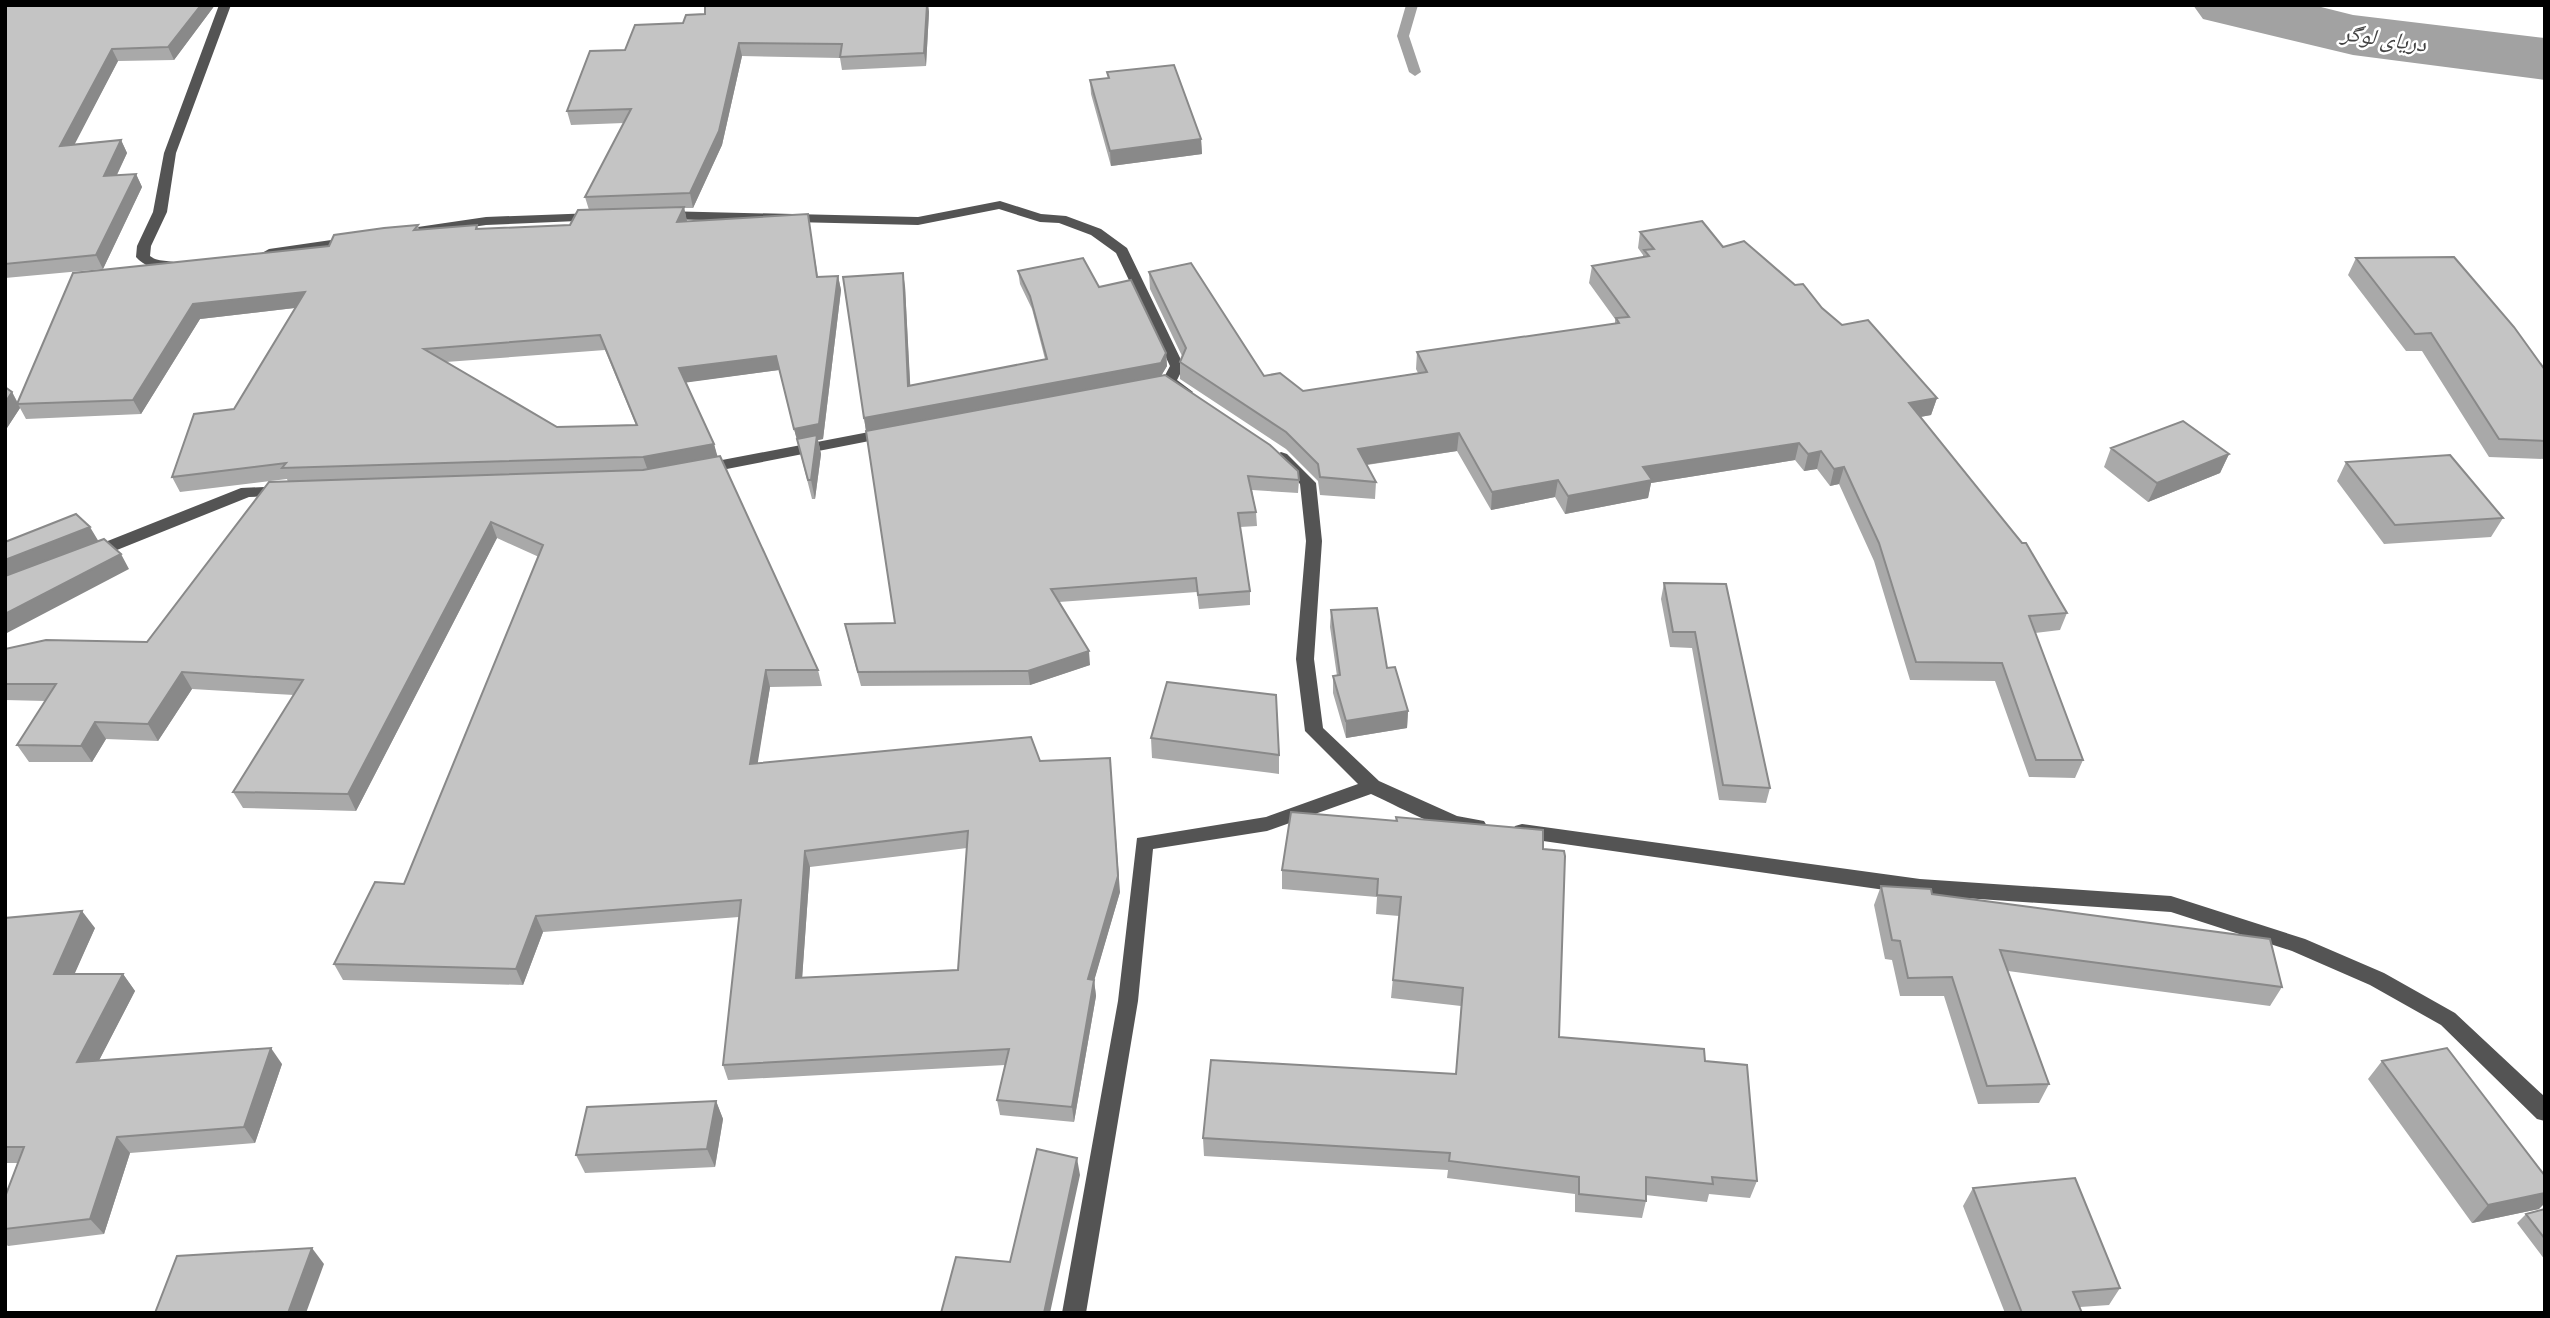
<svg xmlns="http://www.w3.org/2000/svg" width="2550" height="1318" font-family="'PT Sans Narrow','Noto Naskh Arabic',sans-serif">
<style>
.lines{fill:none;stroke-linecap:round;stroke-linejoin:round}
.stream{fill:#a2a2a2;fill-rule:evenodd}
.river{fill:#a2a2a2;fill-rule:evenodd}
.minor{fill:#545454;fill-rule:evenodd}
.wall{fill:#a9a9a9;fill-rule:evenodd}
.shaded-wall{fill:#898989}
.building{fill:#c4c4c4;stroke:#898989;stroke-width:2;fill-rule:evenodd}
.labels{text-anchor:middle;stroke-width:5;stroke-linejoin:round;paint-order:stroke}
.far-water-label{font-size:23px;font-style:italic;fill:#434343;stroke:#fff}
</style>
<rect width="100%" height="100%" fill="#fff"/>
<g class="lines">
<path class="stream" d="M1406 5H1418L1409 36 1421 72 1415 76 1409 72 1397 36Z"/>
<path class="river" d="M2193 5H2313L2353 15 2545 38V80L2353 55 2203 19Z"/>
<path class="minor" d="M219 5H231L176 153 167 212 151 246 150 256C160 264 173 258 182 266 168 276 147 269 136 257L137 246 153 212 164 153Z
M1000 201 1041 214 1066 216 1101 229 1127 248 1184 366 1177 380 1193 392 1190 395H1180L1162 381 1170 366 1116 253 1091 235 1059 223 1040 222 999 209 918 225 662 219 655 215 662 211 918 217Z
M595 213 602 217 600 220 486 225 411 236 404 232 411 228 486 217Z
M352 237 357 238V244L269 257 262 253 269 249Z
M890 428 898 433 895 436 701 474 693 469 701 464Z
M1281 452 1287 454 1316 483 1322 541 1314 659 1323 728 1379 781 1457 816 1484 821 1487 826 1484 831C1455 840 1399 806 1371 794L1267 831 1153 849 1138 1001 1086 1313H1062L1118 1001 1137 838 1266 817 1358 784 1305 731 1296 659 1306 541 1300 484 1273 457Z
M286 486 294 491 292 495 249 497 97 558H85L83 554 85 550 241 488Z
M1522 824 1920 879 2171 896 2305 939 2384 973 2455 1013 2545 1097V1121L2537 1119 2441 1025 2370 985 2292 951 2171 912 1920 895 1522 838 1515 836 1512 831 1515 826Z"/>
</g>
<path class="wall" d="M5 5H215L174 60 118 61 74 144 121 140 127 153 117 175 136 174 142 187 103 269 5 278Z
M705 5H928L929 12 926 66 842 70 840 58 742 56 722 145 693 208H684L687 222 810 228 818 277 838 276 841 290 823 439 818 440 821 454 815 499H812L779 370 686 382 714 444 717 457 818 670 822 686 770 687 757 763 1040 761 1120 892 1094 980 1096 996 1074 1122 1000 1115 997 1100 1005 1065 728 1080 723 1065 739 917 543 932 523 985 343 980 334 964 404 884 539 557 497 538 356 811 243 808 233 792 294 695 192 689 158 741 106 739 92 762H29L17 745 46 701 5 700V649L147 642 288 482 287 479 180 492 172 477 234 409 295 308 200 319 141 414 26 419 20 408 5 431V387L12 392 18 403 329 246 418 225 419 230 477 225 478 229 570 225 589 210 585 197 624 123 571 125 567 111 625 50 683 23 705 14ZM605 350 636 425 557 427 446 362ZM967 848 958 970 802 978 810 867Z
M1107 72 1201 139 1202 154 1111 166 1091 94 1090 80 1108 78Z
M1640 232 1723 247 1822 308 1842 325 1937 398 1931 415 1920 417 2067 613 2060 630 2035 633 2083 760 2075 778 2029 777 1995 681 1910 680 1874 561 1839 484 1830 486 1817 469 1804 471 1795 460 1651 483 1648 498 1565 514 1555 497 1491 510 1457 451 1367 465 1376 482 1375 499 1320 495 1318 481 1286 449 1180 379V362L1182 356 1150 289 1149 272 1264 376 1303 391 1418 373 1416 369 1417 352 1615 324V319L1589 283 1592 266 1643 257V255L1638 248Z
M2356 258 2545 370V459L2489 457 2422 351H2406L2348 275Z
M1018 271 1099 287 1166 353 1167 366 1161 376 866 431 864 418 905 286 910 386 1045 359 1032 309 1020 284Z
M866 431 1299 480 1298 493 1252 490 1256 512 1257 526 1240 527 1250 591V605L1199 609 1197 592 1059 602 1090 665 1030 685 861 686 848 638 895 623Z
M2111 448 2229 454 2220 473 2148 502 2104 467Z
M2346 462 2503 518 2491 537 2384 544 2337 481Z
M1664 583 1726 584 1770 788 1766 803 1719 800 1692 648 1670 647 1661 599Z
M1331 610 1387 668 1408 711 1407 728 1346 738 1333 693V676H1337L1330 627Z
M1151 738 1279 755V774L1152 758Z
M1396 817 1543 849 1559 1037 1705 1061 1757 1181 1750 1198 1709 1194 1707 1202 1646 1195V1201L1642 1218 1575 1212V1194L1447 1178 1448 1170 1204 1156 1203 1138 1456 1074 1461 1006 1391 998 1399 916 1376 914 1377 897 1282 889V870L1396 821Z
M1881 886 1932 894 2282 987 2270 1006 2008 971 2049 1084 2039 1103 1978 1104 1944 996H1900L1892 960 1885 959 1874 905Z
M5 918 95 928 74 974H123L135 991 99 1060 282 1064 255 1143 130 1153 104 1234 8 1246 5 1243V1229L18 1163H5Z
M2382 1061 2539 1209 2472 1223 2368 1079Z
M716 1101 723 1119 715 1167 585 1173 576 1155Z
M1973 1188 2120 1288 2109 1305 2080 1307 2082 1313H2005L1963 1206Z
M2545 1209V1260L2517 1223 2526 1214Z"/>
<path class="shaded-wall" d="M201 5H215L174 60 168 47Z
M927 5H928L929 12 926 66 924 53Z
M739 43 742 56 722 145 693 208 690 193Z
M112 49 118 61 67 159 60 146Z
M1201 139 1202 154 1111 166 1110 151Z
M121 140 127 153 110 189 104 176Z
M136 174 142 187 103 269 96 255Z
M684 207 687 221 680 236 677 222Z
M903 273 905 286 911 399 908 386Z
M838 276 841 290 823 439 818 440 821 454 815 499 811 480 816 440 798 443 794 429Z
M305 292 311 306 200 319 141 414 133 400 193 304Z
M1166 353 1167 366 1161 376 866 431 864 418Z
M776 356 779 370 683 383 679 368Z
M12 392 20 408 5 431V403Z
M1937 398 1931 415 1904 420 1909 403Z
M1459 433 1457 451 1357 466 1358 449Z
M1799 443 1795 460 1651 483 1648 498 1565 514 1568 496 1643 467Z
M714 444 718 458 648 471 643 457Z
M1821 451 1817 469 1804 471 1808 454Z
M2229 454 2220 473 2148 502 2157 483Z
M1844 467 1839 484 1830 486 1834 469Z
M1558 480 1555 497 1491 510 1492 492Z
M491 522 497 538 356 811 348 794Z
M90 527 99 542 5 578V560Z
M121 554 129 569 5 634V614Z
M1089 651 1090 665 1030 685 1028 671Z
M766 670 770 687 755 780 750 764Z
M182 672 192 689 158 741 148 724Z
M1408 711 1407 728 1346 738V721Z
M95 722 106 739 92 762 81 746Z
M1110 758 1120 892 1090 995 1088 979Z
M805 851 810 867 801 994 796 978Z
M82 911 95 928 67 991 54 974Z
M536 916 543 932 523 985 516 969Z
M123 974 135 991 90 1078 77 1062Z
M1094 980 1096 996 1074 1122 1072 1107Z
M271 1048 282 1064 255 1143 244 1127Z
M716 1101 723 1119 715 1167 707 1149Z
M117 1137 130 1153 104 1234 90 1219Z
M1077 1158 1080 1175 1050 1313H1044Z
M2545 1193V1203L2539 1209 2472 1223 2488 1205Z
M312 1248 324 1264 306 1313H288Z"/>
<path class="building" d="M5 5H201L168 47 112 49 60 146 121 140 104 176 136 174 96 255 5 264Z
M705 5H927L924 53 840 57 842 44 739 43 719 131 690 193 585 197 631 109 567 111 590 51 625 50 635 25 683 23 686 15 705 14Z
M1174 65 1201 139 1110 151 1090 80 1109 78 1107 72Z
M684 207 677 222 808 214 817 277 838 276 819 424 794 429 776 356 679 368 714 444 643 457 282 468 286 463 172 477 194 414 234 409 305 292 193 304 133 400 17 404 73 273 329 246 334 235 384 228 418 225 414 230 477 225 476 229 570 225 578 210ZM600 335 637 425 557 427 424 349Z
M1702 221 1723 247 1744 241 1795 285 1803 284 1822 308 1842 325 1868 320 1937 398 1909 403 2022 543H2026L2067 613 2029 616 2083 760H2036L2002 663 1916 662 1879 543 1844 467 1834 469 1821 451 1808 454 1799 443 1643 467 1652 480 1568 496 1558 480 1492 492 1459 433 1358 449 1376 482 1320 477 1318 464 1286 432 1180 362 1186 348 1149 272 1191 263 1264 376 1280 373 1303 391 1427 372 1417 352 1619 323 1616 318 1629 317 1592 266 1649 256 1644 250 1654 249 1640 232Z
M2454 257 2514 327 2545 370V441L2499 439 2431 333 2415 334 2356 258Z
M1083 258 1099 287 1131 280 1166 353 1161 363 864 418 843 277 903 273 908 386 1047 359 1030 296 1018 271Z
M1165 375 1270 445 1298 471 1299 480 1248 476 1256 512 1238 513 1250 591 1198 595 1196 578 1051 589 1089 651 1028 671 858 672 845 624 895 623 866 431Z
M5 387 12 392 5 403Z
M2183 421 2229 454 2157 483 2111 448Z
M817 435 811 480H808L797 439Z
M2450 455 2503 518 2395 525 2346 462Z
M720 456 818 670H766L750 764 1031 737 1040 761 1110 758 1118 876 1088 979 1094 980 1072 1107 997 1100 1009 1049 723 1065 741 900 536 916 516 969 334 964 375 882 404 884 543 545 491 522 348 794 233 792 303 680 182 672 148 724 95 722 81 746 17 745 56 684H5V649L46 640 147 642 269 482 643 470ZM968 831 958 970 796 978 805 851Z
M76 514 90 527 5 560V542Z
M104 539 121 554 5 614V576Z
M1664 583 1726 584 1770 788 1723 785 1695 632H1673Z
M1377 608 1387 668 1395 667 1408 711 1346 721 1333 676 1340 675 1331 610Z
M1167 682 1276 695 1279 755 1151 738Z
M1291 812 1397 821 1396 817 1543 830V849L1564 851 1565 856 1559 1037 1704 1049 1705 1061 1747 1065 1757 1181 1712 1177 1713 1184 1646 1177V1201L1579 1194V1177L1449 1161 1450 1153 1203 1138 1211 1060 1456 1074 1463 988 1393 980 1401 897 1377 895 1378 879 1282 870Z
M1881 886 1931 889 1932 894 2270 939 2282 987 2000 950 2049 1084 1987 1086 1952 977 1908 978 1900 941 1892 940Z
M82 911 54 974H123L77 1062 271 1048 244 1127 117 1137 90 1219 5 1229V1197L24 1147H5V918Z
M2447 1048 2545 1176V1193L2488 1205 2382 1061Z
M716 1101 707 1149 576 1155 587 1107Z
M1037 1149 1077 1158 1044 1313H941L956 1257 1010 1262Z
M2075 1178 2120 1288 2073 1292 2082 1313H2022L1973 1188Z
M2545 1209V1239L2526 1214Z
M312 1248 288 1313H155L177 1256Z"/>
<g class="labels">
<g class="far-water-label">
<text transform="translate(2384 38) rotate(8)" y="8">دریای لوگر</text>
</g>
</g>
<rect width="2550" height="1318" fill="none" stroke="#000000" stroke-width="14"/>
</svg>
